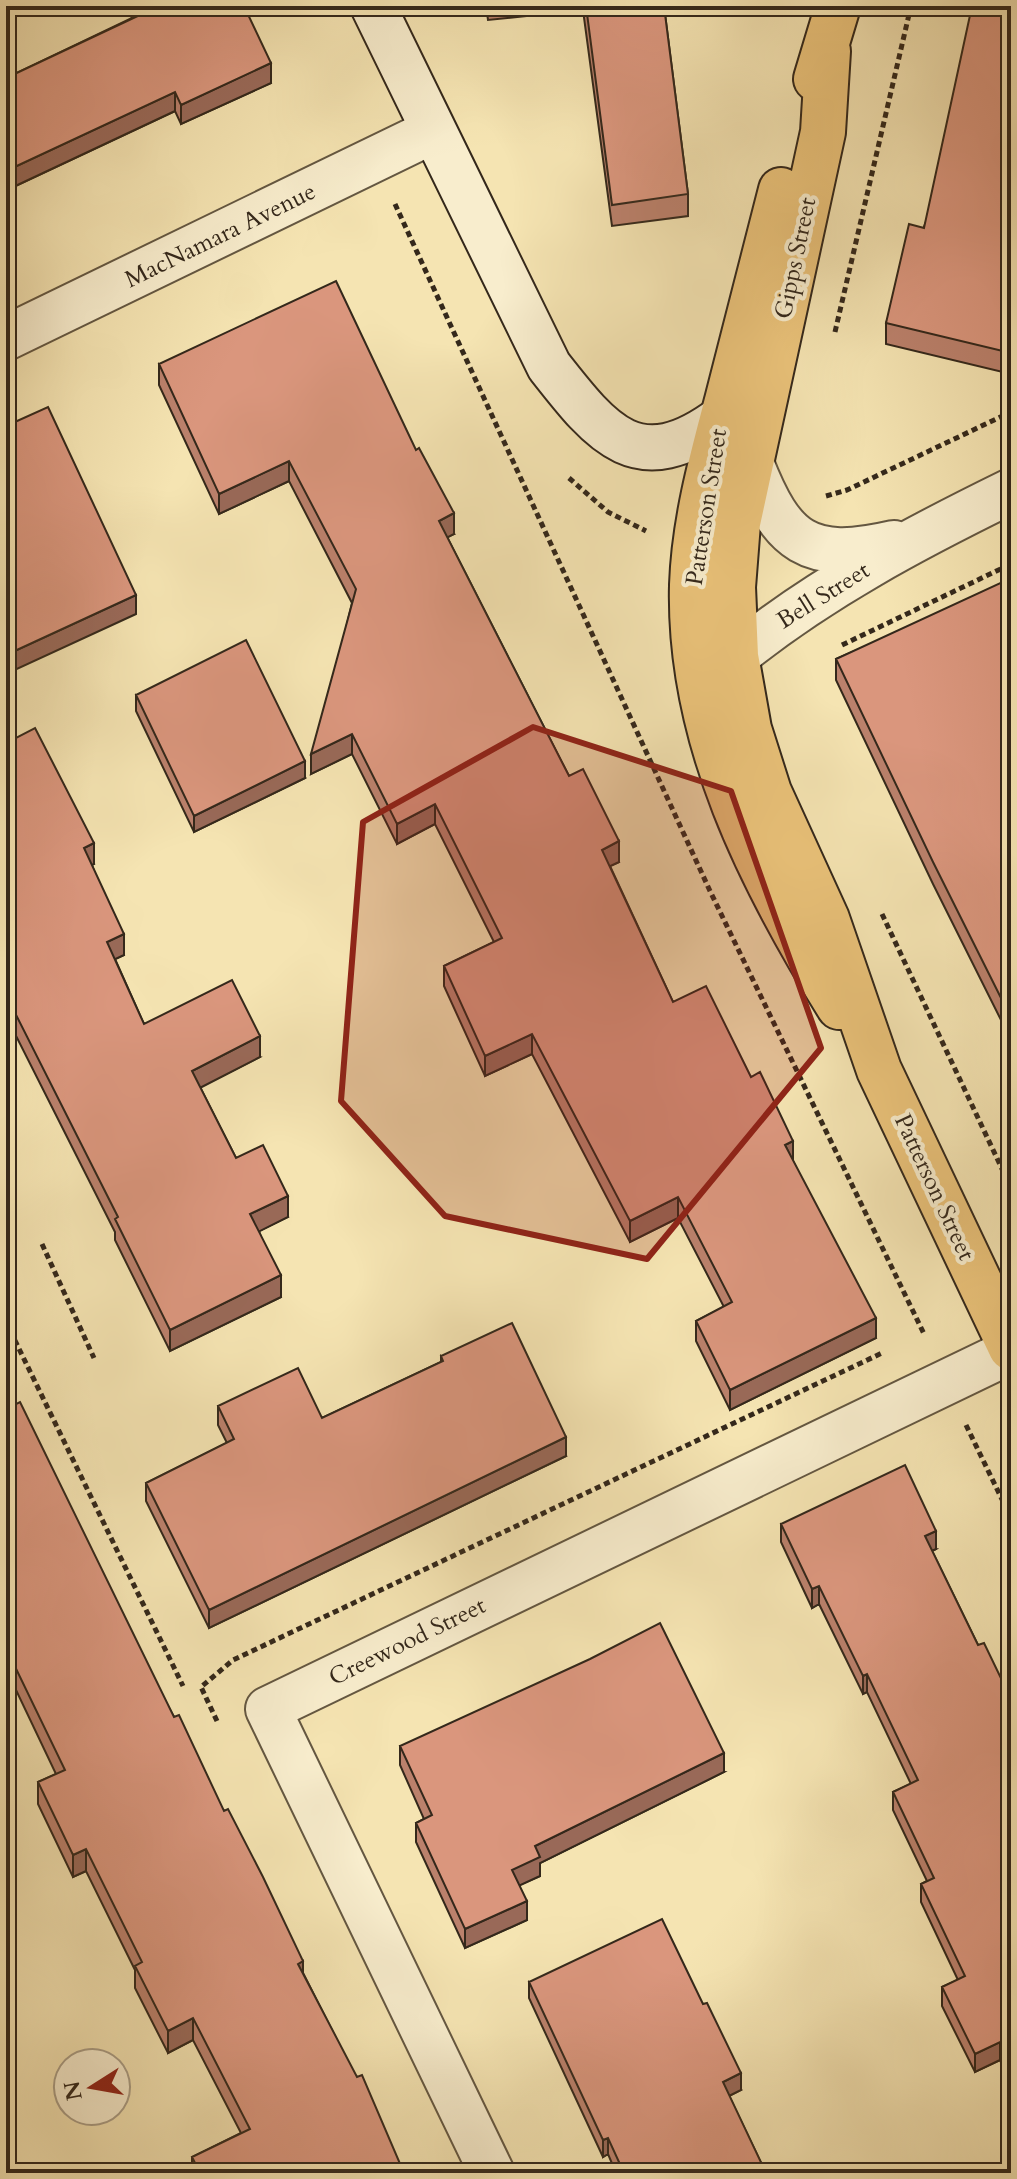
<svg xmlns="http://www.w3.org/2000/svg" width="1017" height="2179" font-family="Cardo,serif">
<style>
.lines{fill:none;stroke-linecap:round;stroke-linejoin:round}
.street-casing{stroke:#645741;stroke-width:48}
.secondary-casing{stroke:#34281b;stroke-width:48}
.primary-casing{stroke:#34281b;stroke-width:48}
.path{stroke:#34281b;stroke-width:5;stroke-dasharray:6 4;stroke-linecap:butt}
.street{stroke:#f8edcd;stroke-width:44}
.secondary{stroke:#f8edcd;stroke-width:44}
.primary{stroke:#eac279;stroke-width:44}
.wall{fill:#bb816c;stroke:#34281b;stroke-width:2}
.shaded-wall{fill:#996958;stroke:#34281b;stroke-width:2}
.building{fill:#da967d;stroke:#34281b;stroke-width:2}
.marked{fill:#8f2418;fill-opacity:0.2;stroke:#8f2418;stroke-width:6;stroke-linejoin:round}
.labels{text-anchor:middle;stroke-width:8;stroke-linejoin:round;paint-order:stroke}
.street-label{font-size:24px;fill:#34281b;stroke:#f8edcd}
</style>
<rect width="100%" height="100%" fill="#f5e4b2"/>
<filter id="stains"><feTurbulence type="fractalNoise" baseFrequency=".0025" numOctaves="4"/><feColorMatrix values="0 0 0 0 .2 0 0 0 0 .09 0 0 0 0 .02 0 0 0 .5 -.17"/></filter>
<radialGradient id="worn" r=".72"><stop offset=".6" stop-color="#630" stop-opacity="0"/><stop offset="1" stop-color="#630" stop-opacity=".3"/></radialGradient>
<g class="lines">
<g class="street-casing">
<path id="street" d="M6 338 433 131
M751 463C782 543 808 563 894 543
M736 656C820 588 915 538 1011 491
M492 2173 268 1709 1011 1351"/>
</g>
<g class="secondary-casing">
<path id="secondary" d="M373 6 549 366C603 435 638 480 722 418"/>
</g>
<g class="primary-casing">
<path id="primary" d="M828 51 823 132 738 523 733 587 736 656 749 729 769 792 827 919 879 1070 1011 1348
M816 79 838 6
M781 190C763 260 745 331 727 401 711 461 694 523 692 585 688 738 760 880 839 1007"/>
</g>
<path class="path" d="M395 204 710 891 925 1336
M835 332 911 6
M569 478 608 512 646 531
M826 496 847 490 1011 412
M842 645 1011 564
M882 914 1011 1188
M42 1244 94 1358
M6 1322 183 1686
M966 1425 1011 1518
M217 1721 201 1687 233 1660 882 1353"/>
<use href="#street" class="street"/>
<use href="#secondary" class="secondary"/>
<use href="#primary" class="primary"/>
</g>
<path class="wall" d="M127 6H244L271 83 181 124 175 111 9 189V205L6 78 132 18Z
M486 6H664L688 194V216L612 226 583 10 488 20Z
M1011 6V374L886 344V323Z
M159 364 454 534 447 537 569 776 619 862 610 866 673 1002 793 1161 876 1338 730 1410 696 1341V1321L724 1307 678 1218 630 1242 532 1054 485 1076 444 986V966L494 942 435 824 397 844 352 754 311 774 352 603 289 481 219 514 159 385Z
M1011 584V1040L933 884 836 680V659Z
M136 695 305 778 194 832 136 711Z
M6 743 94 864 92 865 124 955 115 959 144 1024 260 1057 200 1087 236 1158 288 1217 259 1231 281 1297 170 1351 115 1240V1232L6 1016Z
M441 1356 566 1456 209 1628 146 1501V1483L227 1443 218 1425V1406L322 1418 441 1362Z
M6 1409 174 1717 404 2173H192V2157L241 2133 193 2040 168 2053 135 1988V1970L86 1871 73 1877 38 1804V1782L56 1774 6 1669Z
M781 1524 936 1549 932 1551 978 1645 1011 1699V2086L1000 2060 975 2072 942 2006V1987L958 1980 921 1902V1884L927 1881 893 1810V1792L911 1784 867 1692 863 1694 819 1604 812 1608 781 1542Z
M400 1746 724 1772 540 1863V1876L519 1885 527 1920 465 1948 416 1842V1823L424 1819 400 1765Z
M529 1982 741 2090 729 2096 766 2173H616L608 2154 603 2157 529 1998Z"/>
<path class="shaded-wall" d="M271 63V83L181 124V105Z
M175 92V111L9 189V205L6 207V171Z
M289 461V481L219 514V494Z
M454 513V534L439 542V521Z
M136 595V614L6 674V655Z
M352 734V754L311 774V754Z
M305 761V778L194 832V816Z
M435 804V824L397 844V824Z
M619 841V862L602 870V850Z
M94 843V864L84 869V848Z
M124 934V955L107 963V942Z
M532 1034V1054L485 1076V1056Z
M260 1036V1057L192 1092V1071Z
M793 1141V1162L785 1145Z
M288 1196V1217L250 1236V1214Z
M678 1197V1218L630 1242V1221Z
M281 1275V1297L170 1351V1330Z
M876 1318V1338L730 1410V1390Z
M566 1437V1456L209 1628V1610Z
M936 1531V1549L925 1554V1536Z
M819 1586V1604L812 1608V1589Z
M867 1674V1692L863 1694V1676Z
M724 1753V1772L540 1863V1876L512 1889V1870L535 1846Z
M86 1849V1871L73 1877V1855Z
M527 1901V1920L465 1948V1929Z
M303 1961V1983L298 1964Z
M193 2018V2040L168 2053V2031Z
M1000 2042V2060L975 2072V2054Z
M741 2073V2090L723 2099V2082Z
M608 2138V2154L603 2157V2140Z"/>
<path class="building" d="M136 6H244L271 63 181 105 175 92 6 171V78L140 15Z
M586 6H664L688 194 612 205Z
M972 6H1011V353L886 323 909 224 924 228Z
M336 281 416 450 419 448 454 513 439 521 569 776 583 769 619 841 602 850 673 1002 706 986 751 1077 760 1072 793 1141 785 1145 876 1318 730 1390 696 1321 732 1302 678 1197 630 1221 532 1034 485 1056 444 966 502 938 435 804 397 824 352 734 311 754 356 589 289 461 219 494 159 364Z
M48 407 136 595 6 655V426Z
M1009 579 1011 584V1018L933 862 836 659Z
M246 640 305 761 194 816 136 695Z
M35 728 94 843 84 848 124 934 107 942 144 1024 232 980 260 1036 192 1071 236 1158 263 1145 288 1196 250 1214 281 1275 170 1330 115 1219 118 1217 6 995V743Z
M512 1323 566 1437 209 1610 146 1483 234 1439 218 1406 298 1368 322 1418 443 1361 441 1356Z
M20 1402 174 1717 179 1715 224 1811 228 1809 263 1877 303 1961 298 1964 357 2077 362 2075 404 2173H200L192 2157 250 2129 193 2018 168 2031 135 1966 142 1962 86 1849 73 1855 38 1782 65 1770 6 1648V1409Z
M905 1465 936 1531 925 1536 978 1645 984 1643 1011 1699V2068L1000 2042 975 2054 942 1987 965 1976 921 1884 934 1878 893 1792 918 1780 867 1674 863 1676 819 1586 812 1589 781 1524Z
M660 1623 724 1753 535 1846 540 1857 512 1870 527 1901 465 1929 416 1823 432 1815 400 1746 590 1659Z
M662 1919 703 2004 707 2003 741 2073 723 2082 766 2173H624L608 2138 603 2140 529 1982Z"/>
<path class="marked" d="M533 727 731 791 821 1048 647 1259 445 1216 341 1101 363 822Z"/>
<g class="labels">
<g class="street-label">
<text transform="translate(220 235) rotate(-26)" y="8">MacNamara Avenue</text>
<text transform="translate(795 258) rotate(-78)" y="8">Gipps Street</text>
<text transform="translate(706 507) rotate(-81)" y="8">Patterson Street</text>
<text transform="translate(823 595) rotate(-32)" y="8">Bell Street</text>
<text transform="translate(935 1187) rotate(65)" y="8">Patterson Street</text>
<text transform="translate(407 1641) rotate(-26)" y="8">Creewood Street</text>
</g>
</g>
<rect width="1017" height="2179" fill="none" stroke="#f5e4b2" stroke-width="32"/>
<rect x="8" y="8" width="1001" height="2163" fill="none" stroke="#34281b" stroke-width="4"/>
<rect x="16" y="16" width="985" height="2147" fill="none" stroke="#34281b" stroke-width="2"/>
<g transform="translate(92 2087) rotate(259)"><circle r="38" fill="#f8edcd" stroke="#aa9e86" stroke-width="2"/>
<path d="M0-6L14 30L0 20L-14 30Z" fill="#8f2418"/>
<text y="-12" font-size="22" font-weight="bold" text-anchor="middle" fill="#34281b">N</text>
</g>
<rect width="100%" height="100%" filter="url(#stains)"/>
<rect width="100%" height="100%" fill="url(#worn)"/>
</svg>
